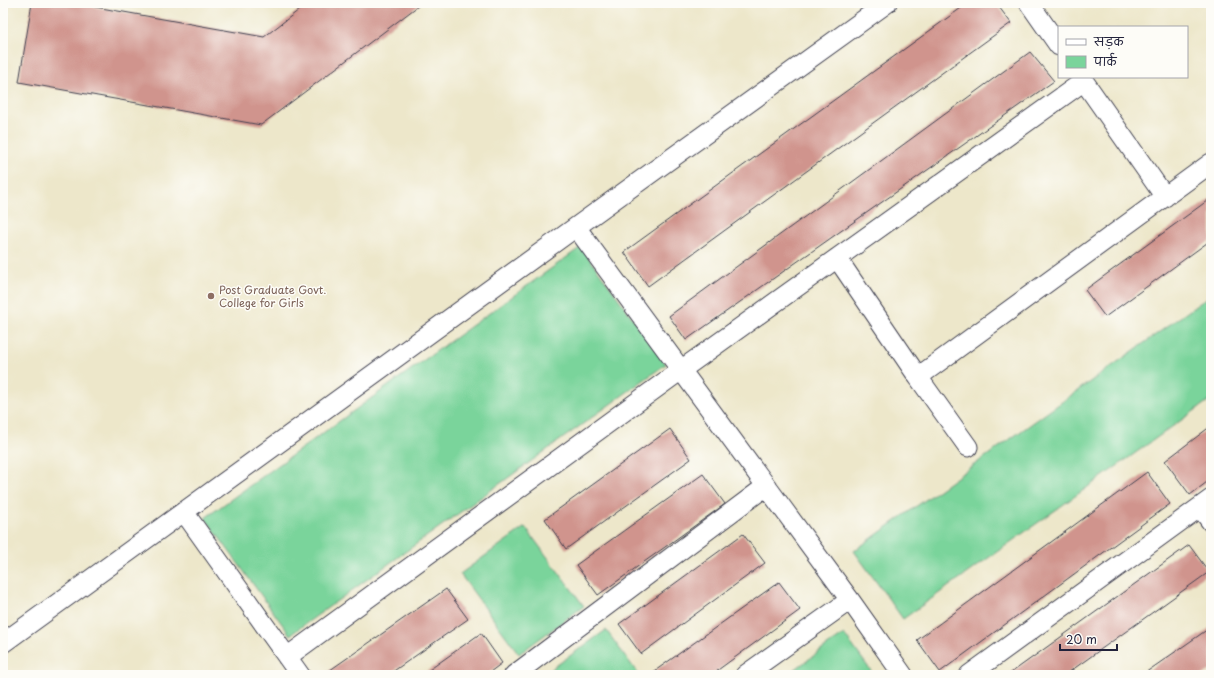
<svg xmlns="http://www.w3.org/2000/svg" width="1214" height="678" font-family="'Playpen Sans','Playpen Sans Deva',sans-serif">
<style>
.green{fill:#7ad49b;stroke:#4e7b6b}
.building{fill:#d0948d}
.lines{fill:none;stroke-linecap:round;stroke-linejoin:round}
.minor-casing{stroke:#404050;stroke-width:21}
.minor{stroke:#fff;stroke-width:19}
.education-dot{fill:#8d6e63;stroke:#fdfcf7;stroke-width:1.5}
.labels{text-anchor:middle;stroke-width:3;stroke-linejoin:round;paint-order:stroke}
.education-label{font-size:11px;fill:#785e54;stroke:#fdfcf7;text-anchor:start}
</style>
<rect width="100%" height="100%" fill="#fdfcf7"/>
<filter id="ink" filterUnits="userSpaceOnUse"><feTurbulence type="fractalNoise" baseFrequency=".025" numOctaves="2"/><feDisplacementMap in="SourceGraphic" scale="8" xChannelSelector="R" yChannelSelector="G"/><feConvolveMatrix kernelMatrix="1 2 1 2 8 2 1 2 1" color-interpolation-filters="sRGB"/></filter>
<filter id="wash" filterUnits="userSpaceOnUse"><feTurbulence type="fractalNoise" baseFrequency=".012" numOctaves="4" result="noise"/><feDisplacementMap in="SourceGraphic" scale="16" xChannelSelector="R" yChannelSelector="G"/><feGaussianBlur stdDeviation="0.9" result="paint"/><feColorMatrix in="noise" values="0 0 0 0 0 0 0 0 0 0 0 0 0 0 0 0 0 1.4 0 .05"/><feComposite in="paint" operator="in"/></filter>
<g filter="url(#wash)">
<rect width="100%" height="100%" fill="#ede7ca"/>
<path class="green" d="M581 247 666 364 290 635 205 518Z
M1211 295V399L903 619 854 551Z
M525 527 584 606 519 654 460 574Z
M606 630 639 675H543Z
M844 634 874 675H787Z"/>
<g id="blocks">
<path class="building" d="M32 3H73L264 37 308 3H422L261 125 19 82Z
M968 3H996L1011 23 648 286 624 252Z
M1030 52 1054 81 686 340 669 316Z
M1211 198V240L1105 317 1085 290Z
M1211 426V479L1190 495 1165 461Z
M670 429 691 459 566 549 545 519Z
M1147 472 1170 504 940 672 917 640Z
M703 474 725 504 598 595 576 565Z
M743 534 765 563 641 654 619 624Z
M1189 545 1209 572 1065 675H1008Z
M779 582 800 610 711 675H654L652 673Z
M446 589 468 619 388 675H323Z
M1211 627V670L1203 675H1142Z
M481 633 502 663 486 675H422Z"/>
</g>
</g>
<g filter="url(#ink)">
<use href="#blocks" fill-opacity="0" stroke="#404050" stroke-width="1"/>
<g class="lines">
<g class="minor-casing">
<path id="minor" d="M1029 3 1059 46
M1081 77 1165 197
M576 227 850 600 903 675
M837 258 918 377 968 447
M918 377 1211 163
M1200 507 1211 522
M184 512 300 675
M3 643 576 227 887 3
M287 657 681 370 1084 81
M514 675 765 487
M745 675 850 600
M969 675 1211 499"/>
</g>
<use href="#minor" class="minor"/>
</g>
</g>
<circle class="education-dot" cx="211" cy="296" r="4"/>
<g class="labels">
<g class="education-label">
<text x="219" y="294">Post Graduate Govt.<tspan x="219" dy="13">College for Girls</tspan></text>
</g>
</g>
<rect width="1214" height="678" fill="none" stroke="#fdfcf7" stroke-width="16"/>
<rect x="1058" y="26" width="130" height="52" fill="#fdfcf7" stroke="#a5a5ac"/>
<rect x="1066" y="39" width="20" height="6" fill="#ffffff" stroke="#a5a5ac"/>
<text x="1094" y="46" font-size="12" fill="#22223b">सड़क</text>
<rect x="1066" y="56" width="20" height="12" fill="#7ad49b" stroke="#a5a5ac"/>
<text x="1094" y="66" font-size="12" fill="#22223b">पार्क</text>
<path d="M1060 644v6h57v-6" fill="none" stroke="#22223b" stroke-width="2"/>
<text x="1066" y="644" font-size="12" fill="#22223b" stroke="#fdfcf7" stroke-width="3" paint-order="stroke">20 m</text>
</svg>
